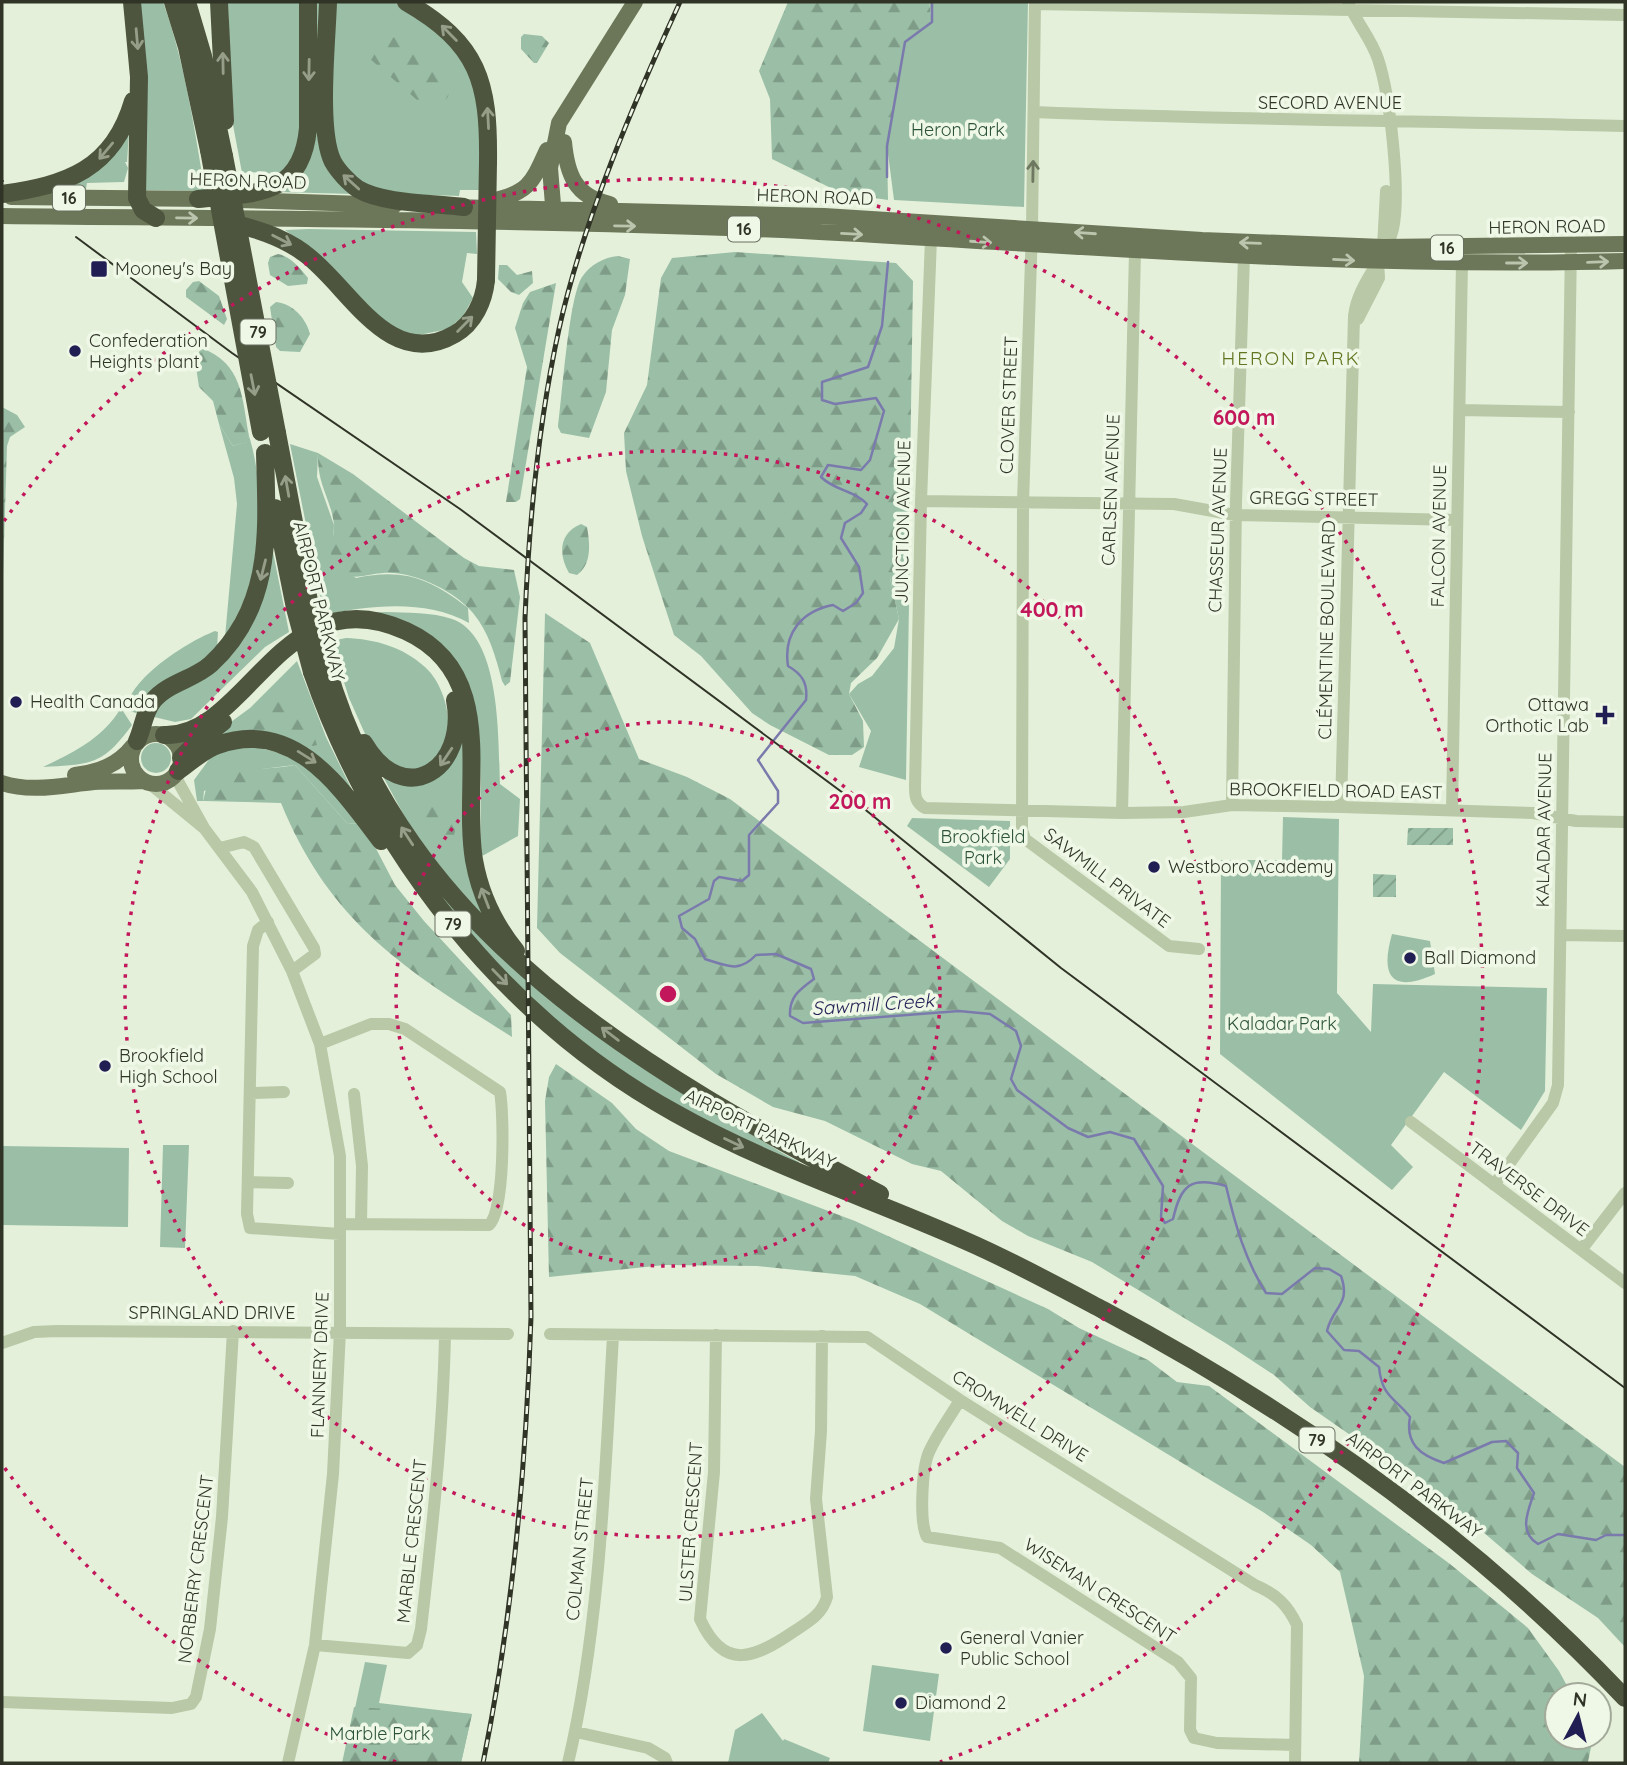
<svg xmlns="http://www.w3.org/2000/svg" width="1627" height="1765" font-family="Quicksand,sans-serif">
<style>
.green{fill:#9abfa6}
.forest{fill:url(#forest-firs)}
.garden{fill:url(#garden-furrows)}
.lines{fill:none;stroke-linecap:round;stroke-linejoin:round}
.stream{stroke:#7b7aad;stroke-width:2.5}
.minor{stroke:#b9c8a6;stroke-width:12}
.major{stroke:#6c7658;stroke-width:16}
.highway{stroke:#4e553e;stroke-width:18}
.tram{stroke:#303427;stroke-width:2}
.rail-casing{stroke:#303427;stroke-width:5}
.rail{stroke:#eff8e6;stroke-width:2.5;stroke-dasharray:8;stroke-linecap:butt}
.highway-bridge{stroke:#4e553e;stroke-width:18}
.oneway{stroke:#969e8a}
.oneway2{stroke:#6e7760}
.oneway3{stroke:#bbc4ad}
.ring{fill:none;stroke:#c2185b;stroke-width:3.5;stroke-dasharray:3.5 7}
.poi-dot{fill:#211e54;stroke:#eff8e6;stroke-width:2.5}
.labels{text-anchor:middle;stroke-width:7;stroke-linejoin:round;paint-order:stroke}
.shield{fill:#eff8e6;stroke:#696f60;stroke-width:2}
.shield-label{font-size:16px;font-weight:bold;fill:#303427}
.street-label{font-size:18px;fill:#303427;stroke:#eff8e6}
.park-label{font-size:18px;fill:#2c5239;stroke:#eff8e6}
.poi-label{font-size:18px;fill:#303427;stroke:#eff8e6;text-anchor:start}
.neighbourhood-label{font-size:19px;letter-spacing:2px;fill:#627621;stroke:#eff8e6}
.water-label{font-size:19px;font-style:italic;fill:#211e54;stroke:#eff8e6}
.centre{fill:#c2185b;stroke:#eff8e6;stroke-width:3.5}
.ring-label{font-size:21px;text-anchor:middle;font-weight:bold;fill:#c2185b;stroke:#eff8e6;stroke-width:7;stroke-linejoin:round;paint-order:stroke}
</style>
<defs>
<pattern id="forest-firs" width="22" height="20" patternUnits="userSpaceOnUse" patternTransform="scale(1.75)"><rect width="22" height="20" fill="#9abfa6"/><path d="M5 1l3.5 6h-7zM16 11l3.5 6h-7z" fill="#7e9c87"/></pattern>
<pattern id="garden-furrows" width="10" height="10" patternUnits="userSpaceOnUse" patternTransform="scale(1.75)"><rect width="10" height="10" fill="#9abfa6"/><path d="M-1 1l2-2M0 10L10 0M9 11l2-2" fill="none" stroke="#7e9c87"/></pattern>
</defs>
<rect width="100%" height="100%" fill="#e5f0da"/>
<path class="green" d="M137 2H163C185 63 194 127 205 191L145 190Z
M228 2H303L302 141 297 159 271 180 263 172 242 173 231 114Z
M314 2H324L321 127 353 194 278 192 294 180Z
M331 2H394L438 27 473 74 481 129 479 190H460L459 196C426 195 364 198 342 167 321 137 331 40 331 2Z
M929 2H1028L1024 207 894 200 887 146 905 42 932 22Z
M129 132 127 162H125L128 168 124 182 87 183 86 189 58 188Z
M309 229 476 232 477 254 467 253 462 282 473 298 463 316 448 329 414 336 383 322 302 243 285 230Z
M219 424 233 446 246 442 249 436C258 463 266 529 260 556 253 585 240 611 225 637L237 504 234 478Z
M290 444 318 453 317 477 334 525 332 561 356 578C403 568 430 578 468 608L469 623C427 599 370 605 324 615Z
M910 546 906 780 859 767 871 731 849 694 858 684 872 676 894 648 899 619 890 578 898 550Z
M270 552H273L289 632 265 647 191 719 175 722 150 716 154 706 216 667Z
M386 612C407 613 432 612 452 619 502 636 498 742 500 784L520 799 518 836 484 855 480 856C480 815 488 686 454 662 430 645 380 627 351 613Z
M215 631 218 632 217 649 139 714 130 711 127 706C133 676 189 641 215 631Z
M346 638C375 639 403 647 425 667 452 691 463 760 416 769 410 771 401 769 395 769L370 745 349 698 331 641Z
M297 661 326 737 354 794 315 755 224 739 220 730 250 708Z
M121 708 132 725C102 766 91 764 43 767 74 752 102 739 121 708Z
M461 727 487 924 414 834 380 771 417 781Z
M141 758a15 15 0 1 1 30 0a15 15 0 1 1-30 0Z
M255 747 288 755 330 785 359 824 347 823 295 765 262 769 204 791 203 801H197L194 780 216 750Z
M1283 817 1339 819 1337 993 1371 1032 1373 984 1547 988 1545 1091 1521 1130 1444 1072 1391 1145 1413 1167 1392 1190 1220 1054 1221 860H1282Z
M912 818 1010 821V859L989 887 907 826Z
M406 846C491 960 584 1030 703 1104 735 1123 766 1145 799 1162L798 1166C765 1151 731 1138 700 1122 581 1058 477 960 406 846Z
M1392 934 1430 941 1435 974C1391 994 1380 976 1392 934Z
M163 1145H189L185 1248 160 1247Z
M2 1146 129 1148 128 1227 2 1225Z
M365 1662 387 1665 379 1703 472 1714 461 1763H343Z
M872 1665 939 1674 930 1741 863 1731Z
M762 1713 783 1741 784 1739 830 1758 828 1763H728L735 1730Z"/>
<path class="forest" d="M788 2H929L932 22 905 42 887 146 888 200 841 193 772 159 770 99 759 71Z
M524 34 542 36 549 43 537 63H534L521 49V37Z
M396 37 418 50 450 85 448 97 441 104 425 107 369 58 366 42 375 38Z
M735 252 896 263 913 281 909 537 890 578 899 619 877 658 851 683 849 694 863 721 864 747 852 755H829L770 725 752 713 701 656 674 635 642 536 626 471 624 433 647 385 661 278 672 258Z
M278 254C290 256 300 268 308 278L307 284 288 286 270 275 268 263 270 257Z
M618 256 630 259 625 295 612 330 606 392 589 438 561 433 558 427C562 398 569 296 582 277 590 265 604 257 618 256Z
M499 265H507L517 275 532 271 533 283 519 295 511 292 498 279Z
M199 281 219 296 227 319 224 325 186 297V290L193 282Z
M556 283 520 499 516 502H506L527 367 515 328 523 303 530 292Z
M276 302C293 304 306 318 310 334L300 352 280 351 276 347 270 307Z
M201 348C243 363 242 398 249 436L247 442 233 446 219 424 213 401 199 387 195 360Z
M2 407 17 415 25 427 10 437 7 446 2 607Z
M318 453 353 474 464 558 479 566 514 570 520 597 510 682 505 686 502 681C496 658 489 632 473 613 455 591 412 570 383 573 365 574 348 584 334 566 327 556 335 536 334 524 330 496 317 485 318 453Z
M581 524 587 527C590 544 592 564 577 575L569 573C558 554 559 533 581 524Z
M545 613 590 643 639 759 687 777 730 799 1625 1467V1647L1598 1618 1532 1574 1455 1508 1310 1407 1274 1375 1227 1344 1092 1262 1028 1236 1002 1221 941 1171 912 1164 825 1121 773 1107 716 1074 560 953 537 928Z
M282 692 302 698 317 745 313 746 284 733 275 731 262 735 250 731 254 718 270 709Z
M295 765 347 823 359 824 371 839 395 885 424 921 511 1015 512 1037C406 970 331 925 281 803L203 801 208 781C237 766 265 771 295 765Z
M434 806C452 811 462 826 450 842 433 845 422 828 416 815L421 807Z
M556 1064 612 1103 636 1129 669 1151 855 1221 1048 1309 1079 1328 1148 1360 1177 1382 1209 1386 1450 1564 1528 1628 1559 1671 1572 1695H1557V1737H1593L1588 1762 1359 1763 1364 1676 1340 1572 1311 1545 1263 1512 920 1304 855 1276 757 1266 665 1265 549 1277 545 1101 549 1077Z
M354 1707 472 1714 461 1763H342Z"/>
<path class="garden" d="M1408 828H1453V845H1407Z
M1373 874 1396 875V897H1373Z"/>
<g class="lines">
<path class="stream" d="M887 177V146L905 42 932 22V2
M888 262 882 326 868 367 822 382V400L835 404 876 398 884 411 870 460 861 470 828 465 821 477C835 491 854 490 867 504L861 513 845 523 841 538 859 567 863 593 856 603 843 611 833 605C802 611 783 633 788 666 802 674 808 683 806 700L758 760 778 791V803L749 835V875L742 881 719 877 714 881 709 899 679 916 682 928 695 939 705 959C727 966 739 973 756 955L776 954 811 969 814 979C799 990 789 997 790 1016L803 1023 959 1011 990 1014 1016 1031 1021 1046 1011 1079 1017 1090 1068 1128 1088 1137 1110 1132 1134 1139 1163 1186 1161 1217 1165 1223 1173 1219C1181 1185 1190 1176 1226 1186 1235 1224 1245 1260 1266 1293L1282 1294 1315 1268 1329 1269 1341 1276C1351 1305 1333 1306 1327 1331L1344 1350 1359 1351 1379 1367C1382 1397 1394 1397 1410 1417 1405 1444 1420 1455 1444 1463L1492 1442 1506 1441 1518 1453 1517 1468 1534 1493C1528 1511 1518 1532 1538 1544L1558 1534 1596 1540 1606 1535H1625
M1625 1565V1570"/>
<path class="minor" d="M1035 2 1032 229 1023 503 1022 830 1025 839 1169 946 1199 949
M1035 4 1625 15
M1034 112C1231 120 1428 121 1625 126
M931 238 921 501 915 787C915 797 916 803 925 808L1122 813 1184 812 1232 805 1341 807 1533 813 1576 821 1625 822
M1383 247 1386 191
M1358 319 1379 278 1378 261
M1460 410 1569 412
M921 501 1174 504 1235 515 1457 520
M175 776 204 828 252 892 292 971 320 1044 340 1156V1331L333 1474 315 1645 288 1763
M149 783 204 828
M1232 805 1236 502 1244 256
M1341 807 1354 316C1358 282 1386 259 1393 229 1401 192 1390 95 1378 59 1371 38 1356 22 1348 2
M1452 810 1462 263
M1122 813 1135 251
M220 848 244 842 254 847 314 948 315 954 292 971
M268 922 258 930 253 946 247 1214 250 1228 340 1234
M1561 935 1625 936
M320 1044 371 1024H389L405 1029 500 1092C504 1114 505 1211 489 1225L340 1224
M250 1093 284 1092
M354 1094 362 1166 361 1224
M1411 1122 1625 1283
M248 1182 288 1183
M1494 1185 1553 1103 1558 1085 1571 245
M1581 1250 1625 1193
M550 1334 867 1337 960 1400 1255 1585C1276 1594 1287 1604 1297 1625L1295 1763
M716 1335 714 1472 700 1619C724 1672 755 1658 793 1632 808 1622 822 1615 827 1597L816 1499 821 1431 822 1336
M2 1343 34 1332 57 1331 508 1334
M960 1400C950 1417 937 1434 929 1452 922 1468 919 1522 927 1537L1000 1548 1178 1662 1191 1678 1190 1730 1194 1738 1217 1743 1295 1745
M315 1645 408 1653 417 1645 421 1629C432 1531 443 1433 445 1335
M2 1702 172 1708 191 1704 196 1697 210 1629 222 1517 233 1331
M576 1732 648 1748 665 1758 667 1763
M568 1763C600 1628 605 1475 613 1336"/>
<path class="major" d="M564 142C567 174 575 197 610 204
M11 197 209 199
M239 200 395 205
M491 201C529 193 532 183 547 150
M452 207 824 216 1202 240 1383 247 1625 244
M2 216C268 219 535 219 802 231 1076 245 1350 269 1625 261
M554 217 550 168 559 123 635 2
M131 759a25 25 0 1 1 50 0a25 25 0 1 1-50 0Z
M75 775C99 772 118 765 133 746
M2 783C32 793 63 785 94 782 110 781 127 782 143 781"/>
<path class="highway" d="M132 2 139 77 137 198 143 210 156 218
M173 2 187 47 209 150
M187 2 203 56 224 156
M219 2 225 121
M328 2C327 39 317 131 333 162 338 171 349 183 358 189 383 204 435 203 464 207
M406 2C479 44 489 82 488 162
M2 194C66 185 113 170 133 101
M198 199C253 193 302 198 308 128V2
M225 221C252 228 280 235 304 253 349 285 388 373 455 334 474 323 484 301 486 280
M277 433 309 601
M275 508 295 608
M326 664C403 934 648 1073 880 1194
M312 672C375 854 505 1019 675 1113 767 1165 869 1198 966 1241 1012 1261 1058 1286 1103 1310 1295 1412 1476 1540 1625 1698
M164 735C248 738 282 574 406 631 500 674 461 781 474 860 480 894 494 924 516 951
M137 741C143 728 144 712 153 701 167 683 195 679 211 664 274 605 267 531 265 453
M364 743C404 811 468 769 455 700
M181 758 199 740 223 722
M178 771C191 762 203 750 218 745 295 717 342 790 381 841"/>
<path class="tram" d="M2 181H3
M76 237 232 353 460 509 862 807 1061 968 1625 1388"/>
<g class="rail-casing">
<path id="rail" d="M483 1763C513 1616 526 1468 531 1317L525 618C529 520 538 425 559 329 583 221 634 102 680 2"/>
</g>
<use href="#rail" class="rail"/>
<path class="highway-bridge" d="M209 150 261 432
M224 156 277 433
M486 280 488 162
M309 601 326 664
M295 608 312 672"/>
</g>
<defs><path id="oneway-shaft" d="M-6 0H5M1.5-3L5.5 0L1.5 3" fill="none" stroke-width="1.6" stroke-linecap="round" stroke-linejoin="round" transform="scale(1.75)"/></defs>
<g class="oneway">
<use href="#oneway-shaft" transform="translate(449 33) rotate(-135)"/>
<use href="#oneway-shaft" transform="translate(137 39) rotate(85)"/>
<use href="#oneway-shaft" transform="translate(223 63) rotate(-91)"/>
<use href="#oneway-shaft" transform="translate(309 70) rotate(91)"/>
<use href="#oneway-shaft" transform="translate(488 118) rotate(-93)"/>
<use href="#oneway-shaft" transform="translate(106 151) rotate(130)"/>
<use href="#oneway-shaft" transform="translate(351 182) rotate(-138)"/>
<use href="#oneway-shaft" transform="translate(282 240) rotate(27)"/>
<use href="#oneway-shaft" transform="translate(465 324) rotate(-45)"/>
<use href="#oneway-shaft" transform="translate(253 385) rotate(79)"/>
<use href="#oneway-shaft" transform="translate(287 486) rotate(-100)"/>
<use href="#oneway-shaft" transform="translate(263 570) rotate(104)"/>
<use href="#oneway-shaft" transform="translate(307 757) rotate(32)"/>
<use href="#oneway-shaft" transform="translate(446 757) rotate(124)"/>
<use href="#oneway-shaft" transform="translate(407 836) rotate(-123)"/>
<use href="#oneway-shaft" transform="translate(485 898) rotate(-111)"/>
<use href="#oneway-shaft" transform="translate(500 977) rotate(46)"/>
<use href="#oneway-shaft" transform="translate(610 1034) rotate(-143)"/>
<use href="#oneway-shaft" transform="translate(734 1143) rotate(25)"/>
</g>
<use class="oneway2" href="#oneway-shaft" transform="translate(1033 171) rotate(-89)"/>
<g class="oneway3">
<use href="#oneway-shaft" transform="translate(187 218) rotate(1)"/>
<use href="#oneway-shaft" transform="translate(625 226) rotate(1)"/>
<use href="#oneway-shaft" transform="translate(1085 233) rotate(-176)"/>
<use href="#oneway-shaft" transform="translate(852 234) rotate(3)"/>
<use href="#oneway-shaft" transform="translate(981 242) rotate(4)"/>
<use href="#oneway-shaft" transform="translate(1250 243) rotate(-178)"/>
<use href="#oneway-shaft" transform="translate(1344 260) rotate(3)"/>
<use href="#oneway-shaft" transform="translate(1598 262) rotate(-2)"/>
<use href="#oneway-shaft" transform="translate(1517 263)"/>
</g>
<g class="ring">
<circle cx="668" cy="994" r="272"/>
<circle cx="668" cy="994" r="543"/>
<path d="M396 1762A815 815 0 0 1 4 1467M4 521A815 815 0 1 1 940 1762"/>
</g>
<g class="poi-dot">
<rect x="90" y="260" width="18" height="18" rx="3.5"/>
<circle cx="75" cy="351" r="7"/>
<circle cx="16" cy="702" r="7"/>
<path d="M1601.5 704.5h7v7h7v7h-7v7h-7v-7h-7v-7h7z"/>
<circle cx="1154" cy="867" r="7"/>
<circle cx="1410" cy="958" r="7"/>
<circle cx="105" cy="1066" r="7"/>
<circle cx="946" cy="1648" r="7"/>
<circle cx="901" cy="1703" r="7"/>
</g>
<g class="labels">
<g class="shield">
<rect x="53" y="185.5" width="32" height="25" rx="5"/>
<rect x="728" y="216.5" width="32" height="25" rx="5"/>
<rect x="1431" y="235.5" width="32" height="25" rx="5"/>
<rect x="240.5" y="319.5" width="35" height="25" rx="5"/>
<rect x="435.5" y="911.5" width="35" height="25" rx="5"/>
<rect x="1299.5" y="1427.5" width="35" height="25" rx="5"/>
</g>
<g class="shield-label">
<text x="69" y="204">16</text>
<text x="744" y="235">16</text>
<text x="1447" y="254">16</text>
<text x="258" y="338">79</text>
<text x="453" y="930">79</text>
<text x="1317" y="1446">79</text>
</g>
<g class="street-label">
<text x="1330" y="109">SECORD AVENUE</text>
<text transform="translate(248 181) rotate(2)" y="6">HERON ROAD</text>
<text transform="translate(815 197) rotate(2)" y="6">HERON ROAD</text>
<text transform="translate(1547 227) rotate(-1)" y="6">HERON ROAD</text>
<text transform="translate(1009 405) rotate(-88)" y="6">CLOVER STREET</text>
<text transform="translate(1111 490) rotate(-88)" y="6">CARLSEN AVENUE</text>
<text transform="translate(1314 499) rotate(1)" y="6">GREGG STREET</text>
<text transform="translate(903 522) rotate(-89)" y="6">JUNCTION AVENUE</text>
<text transform="translate(1218 530) rotate(-88)" y="6">CHASSEUR AVENUE</text>
<text transform="translate(1439 536) rotate(-89)" y="6">FALCON AVENUE</text>
<text transform="translate(319 601) rotate(76)" y="6">AIRPORT PARKWAY</text>
<text transform="translate(1327 630) rotate(-89)" y="6">CLÉMENTINE BOULEVARD</text>
<text transform="translate(1336 791) rotate(1)" y="6">BROOKFIELD ROAD EAST</text>
<text transform="translate(1544 830) rotate(-89)" y="6">KALADAR AVENUE</text>
<text transform="translate(1107 878) rotate(37)" y="6">SAWMILL PRIVATE</text>
<text transform="translate(760 1129) rotate(25)" y="6">AIRPORT PARKWAY</text>
<text transform="translate(1529 1189) rotate(37)" y="6">TRAVERSE DRIVE</text>
<text x="212" y="1319">SPRINGLAND DRIVE</text>
<text transform="translate(320 1365) rotate(-88)" y="6">FLANNERY DRIVE</text>
<text transform="translate(1020 1416) rotate(32)" y="6">CROMWELL DRIVE</text>
<text transform="translate(1414 1485) rotate(37)" y="6">AIRPORT PARKWAY</text>
<text transform="translate(691 1522) rotate(-86)" y="6">ULSTER CRESCENT</text>
<text transform="translate(412 1541) rotate(-84)" y="6">MARBLE CRESCENT</text>
<text transform="translate(580 1549) rotate(-84)" y="6">COLMAN STREET</text>
<text transform="translate(196 1569) rotate(-83)" y="6">NORBERRY CRESCENT</text>
<text transform="translate(1100 1591) rotate(33)" y="6">WISEMAN CRESCENT</text>
</g>
<g class="park-label">
<text x="958" y="136">Heron Park</text>
<text x="983" y="843">Brookfield<tspan x="983" dy="21">Park</tspan></text>
<text x="1282" y="1030">Kaladar Park</text>
<text x="380" y="1740">Marble Park</text>
</g>
<g class="poi-label">
<text x="115" y="275">Mooney's Bay</text>
<text x="89" y="347">Confederation<tspan x="89" dy="21">Heights plant</tspan></text>
<text x="30" y="708">Health Canada</text>
<text x="1589" y="711" text-anchor="end">Ottawa<tspan x="1589" dy="21">Orthotic Lab</tspan></text>
<text x="1168" y="873">Westboro Academy</text>
<text x="1424" y="964">Ball Diamond</text>
<text x="119" y="1062">Brookfield<tspan x="119" dy="21">High School</tspan></text>
<text x="960" y="1644">General Vanier<tspan x="960" dy="21">Public School</tspan></text>
<text x="915" y="1709">Diamond 2</text>
</g>
<g class="neighbourhood-label">
<text x="1291" y="365">HERON PARK</text>
</g>
<g class="water-label">
<text transform="translate(873 1004) rotate(-4)" y="7">Sawmill Creek</text>
</g>
</g>
<circle cx="668" cy="994" r="10" class="centre"/>
<g class="ring-label">
<text x="1244" y="425">600 m</text>
<text x="1052" y="617">400 m</text>
<text x="860" y="809">200 m</text>
</g>
<rect width="1627" height="1765" fill="none" stroke="#303427" stroke-width="7"/>
<g transform="translate(1578 1716) rotate(7)"><circle r="33" fill="#eff8e6" stroke="#a3aa9a" stroke-width="2"/>
<path d="M0-5L12 26L0 18L-12 26Z" fill="#211e54"/>
<text y="-10" font-size="19" font-weight="bold" text-anchor="middle" fill="#303427">N</text>
</g>
</svg>
